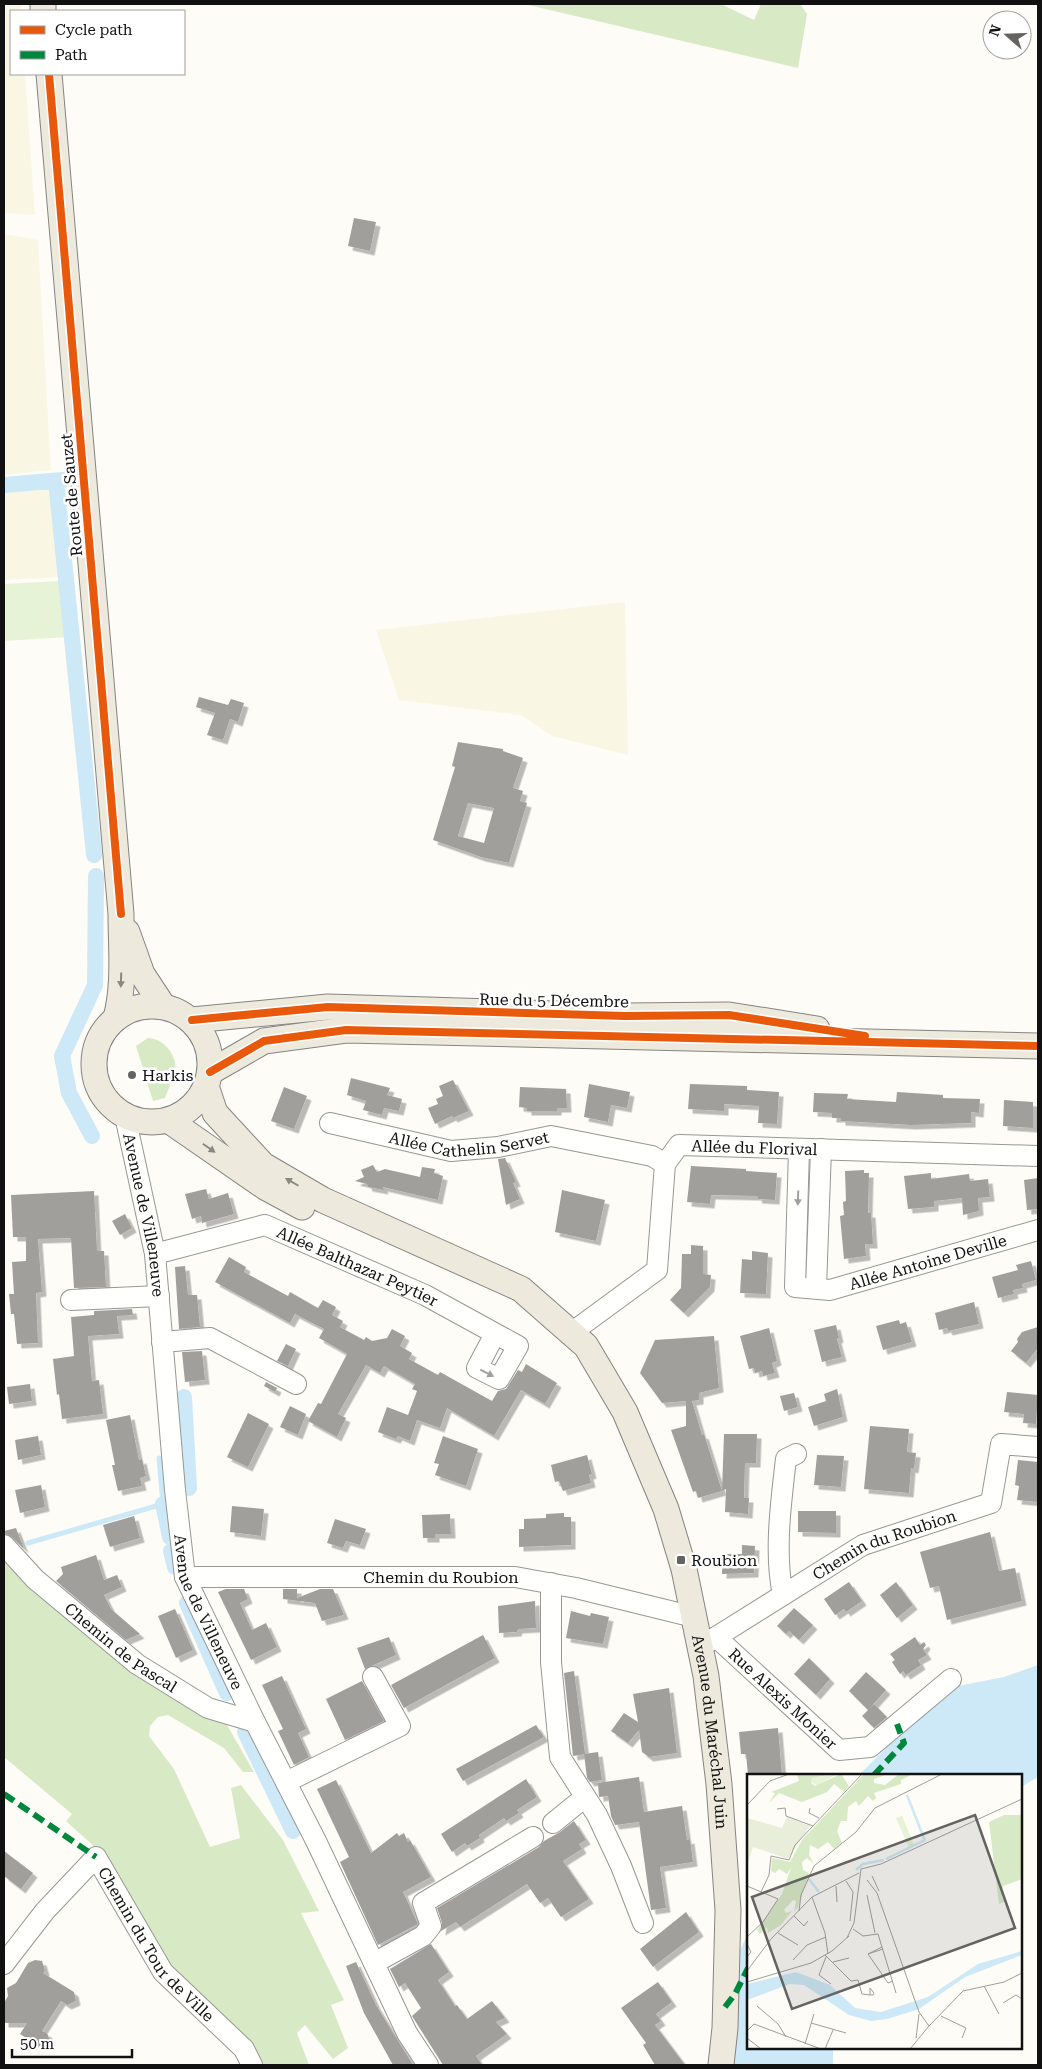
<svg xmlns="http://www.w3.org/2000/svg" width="1042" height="2069" font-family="'Roboto Serif',serif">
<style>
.farmland{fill:#f9f7e4}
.green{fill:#e7f3d7}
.forest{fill:#d8eac5}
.water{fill:#cde8f7}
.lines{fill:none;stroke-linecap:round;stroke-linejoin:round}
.stream{stroke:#cde8f7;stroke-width:5}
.canal{stroke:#cde8f7;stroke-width:16}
.building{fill:#a19f9c;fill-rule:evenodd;filter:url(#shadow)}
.minor-casing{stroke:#979795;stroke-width:22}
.major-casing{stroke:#858482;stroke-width:27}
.minor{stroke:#fffffe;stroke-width:20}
.major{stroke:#ede9dc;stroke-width:25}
.quiet{stroke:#00873e;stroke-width:6;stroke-dasharray:12 6;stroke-linecap:butt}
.cycleway-casing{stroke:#fff;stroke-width:11}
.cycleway{stroke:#e8590c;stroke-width:8}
.oneway{fill:#8a8881}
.oneway2{fill:#a0a09f}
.poi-dot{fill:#646362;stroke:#fff;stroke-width:2}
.labels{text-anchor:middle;stroke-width:5;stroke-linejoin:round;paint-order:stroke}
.street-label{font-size:16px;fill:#111;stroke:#fff}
.poi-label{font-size:16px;fill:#111;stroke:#fff;text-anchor:start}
.inset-river{fill:none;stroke:#cde8f7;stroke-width:2.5}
.inset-road{fill:none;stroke:#9f9e9b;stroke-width:1}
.view{fill:#646362;fill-opacity:0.15;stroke:#646362;stroke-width:2.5}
.inset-edge{fill:none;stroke:#111;stroke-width:2.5}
</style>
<defs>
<filter id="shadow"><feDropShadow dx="4.5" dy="4.5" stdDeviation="0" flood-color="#0004"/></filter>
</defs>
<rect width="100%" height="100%" fill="#fdfcf7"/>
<path class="farmland" d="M4 4H21V11H11V74H25L35 215 4 213Z
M4 234 38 240 51 470 4 475Z
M51 479 63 577 4 580V484Z
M625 602 628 755 552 736 521 715 399 700 376 630Z"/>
<path class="green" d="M60 581 68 637 4 641V584Z"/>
<path class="forest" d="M524 4H721L754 20 761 4H800L807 14 798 68Z
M148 1038C163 1038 178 1055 175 1071 173 1080 168 1089 165 1098L153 1101 136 1046Z
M4 1555 147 1681 227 1725 254 1772H243L224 1748 168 1715 158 1717 150 1726 149 1736 174 1769 210 1847 240 1838 231 1788 241 1785 283 1840 319 1911 301 1913 344 2000 331 2005 348 2048 333 2059 305 2025 297 2033 309 2065H262L169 1966 109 1860 66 1821 72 1814 4 1757Z"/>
<path class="water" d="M1038 1665V1777L1021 1787V1775H859L904 1730 958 1686 1004 1677Z
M748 1933V2048H833V2065H732L737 1957Z"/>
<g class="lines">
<path class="stream" d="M28 1543 163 1504 159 1458"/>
<path class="canal" d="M56 481 94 855
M4 485 63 480
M92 1136 69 1093 62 1056 95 985 96 876
M184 1397 189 1488
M163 1504 170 1537
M171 1551 175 1567
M187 1603 227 1693
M245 1732 293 1831"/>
</g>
<path class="building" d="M354 218 376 222 370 251 348 246Z
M199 697 228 705 231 699 244 703 238 722 230 719 223 740 207 735 215 713 196 707Z
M458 742 503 749V751L523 758 513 788 523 791 520 801 527 803 509 863 481 857 433 840 455 767 452 766ZM468 803 494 808 484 843 458 836Z
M351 1078 390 1088 387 1095 402 1099 399 1111 384 1108 382 1115 363 1110 366 1101 347 1095Z
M453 1080 469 1111 453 1118 452 1116 435 1124 428 1108 438 1104 436 1099 443 1096 439 1086Z
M589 1084 630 1092 627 1108 611 1105 608 1122 584 1117Z
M690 1084 747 1086V1090L779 1092 777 1124 758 1123 759 1106 724 1104V1111L688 1109Z
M284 1087 307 1096 294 1129 271 1121Z
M520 1087 566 1089 567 1108H557V1111H527V1108L519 1107Z
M897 1092 943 1095V1098L980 1099 979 1113 971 1112V1123L911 1125 841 1121V1118H832V1113L813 1112 814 1093 848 1094 847 1099 896 1102Z
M1004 1100 1033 1102V1128L1003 1126Z
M505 1158 516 1182 513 1183 520 1199 506 1205 498 1159Z
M373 1165 377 1172 385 1169 420 1177 422 1167 435 1169 434 1173 443 1176 438 1200 383 1187 384 1190 368 1187 367 1184 355 1181 364 1177 361 1170Z
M691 1166 746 1169V1171L777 1173 775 1200 758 1199 757 1196 711 1195 710 1204 687 1202Z
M864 1170V1173H869L868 1213H871L873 1244H865L866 1256 844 1259 840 1216 844 1215 843 1202 846 1201 845 1171Z
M931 1173V1179L969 1174 970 1181 988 1179 990 1197 978 1198 979 1211 963 1215 962 1198 934 1201V1207L908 1209 904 1176Z
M1038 1178V1209L1027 1210 1024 1180Z
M206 1189 209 1199 228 1193 234 1214 202 1223 201 1216 192 1219 185 1194Z
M562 1190 605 1200 596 1241 555 1232Z
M94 1191 97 1251H104L106 1287 74 1288 71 1238 38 1239 42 1292 36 1293 38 1343 17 1344 14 1314H11L9 1294H14L12 1262 26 1261V1237H13L11 1195Z
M125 1214 132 1228 120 1235 112 1221Z
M691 1245 703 1246V1274L711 1275 710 1287 684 1313 670 1300 681 1288 682 1254H691Z
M752 1251 768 1253 766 1294 740 1293 742 1259 752 1260Z
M229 1257 246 1267 244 1272 288 1296 290 1292 318 1308 323 1300 336 1307 332 1315 343 1321 340 1327 364 1340 366 1337 372 1341 387 1338 392 1329 405 1336 400 1346 412 1353 409 1359 438 1375 440 1372 492 1401 498 1391 506 1389 518 1370 522 1372 526 1364 557 1383 545 1404 521 1390 494 1436 447 1408 440 1428 417 1420 410 1441 398 1436 396 1439 378 1432 387 1407 408 1415 417 1391 412 1389 415 1384 384 1366 380 1373 366 1365 338 1414 346 1418 337 1437 308 1421 318 1403 321 1404 347 1354 319 1338 324 1329 295 1314 290 1323 215 1282Z
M1031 1261 1036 1280 1022 1284 1023 1288 1013 1290 1014 1294 998 1298 992 1277 1018 1270 1016 1265Z
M185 1266 188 1295H197L200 1327 179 1329 175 1267Z
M974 1302 979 1324 948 1331 947 1328 939 1330 935 1313Z
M132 1309 133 1315 117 1316 119 1334 88 1336 92 1381 99 1380 103 1414 62 1419 59 1394 57 1395 53 1359 74 1356 71 1317 94 1315V1311Z
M899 1320 900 1324 906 1322 912 1342 883 1350 876 1326Z
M836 1325 839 1338 837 1339 842 1357 822 1362 814 1330Z
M1038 1327V1348L1026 1363 1011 1351 1018 1342 1017 1339 1022 1332Z
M769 1328 777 1361 772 1363 775 1373 763 1376 762 1371 755 1373 754 1368 749 1369 740 1336Z
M714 1336 719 1388 699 1393V1400L692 1401 702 1435 704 1434 722 1491 698 1498 696 1491 693 1492 671 1430 686 1426V1401L662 1403 640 1373 655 1340Z
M286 1344 296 1349 288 1366 277 1361Z
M202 1351 205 1380 185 1382 182 1352Z
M266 1382 277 1388 275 1392 264 1386Z
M30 1384 32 1401 9 1404 7 1387Z
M837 1389 843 1417 814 1426 808 1407 826 1401 824 1394Z
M1007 1392 1038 1395 1036 1424 1023 1423 1024 1414 1004 1412Z
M794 1393 798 1407 784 1411 780 1396Z
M290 1406 306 1414 298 1435 280 1427Z
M248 1413 269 1424 248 1467 227 1457Z
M130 1415 139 1460 142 1459 146 1476 140 1478 142 1486 118 1491 112 1465H115L106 1420Z
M870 1426 909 1429 907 1452 916 1453 914 1469 911 1468 909 1493 864 1489Z
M724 1434H757L756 1463H745L744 1498H749L748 1514 725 1512 726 1489 722 1491Z
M38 1436 41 1455 18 1460 15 1440Z
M443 1436 478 1449 466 1486 435 1475 439 1464 434 1463Z
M587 1455 592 1474 589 1475 591 1483 563 1491 559 1481 555 1482 551 1465Z
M817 1455 844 1456 841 1487 814 1485Z
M1018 1460 1038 1462V1502L1017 1500 1019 1486 1015 1485Z
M41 1485 45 1507 20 1513 15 1490Z
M232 1506 264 1509 261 1536 230 1532Z
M798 1511H836V1533L798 1532Z
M564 1513V1517H571V1545L519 1547V1529H524V1519L546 1518V1514Z
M450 1514 451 1534H435V1538H423L422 1515Z
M134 1516 140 1538 110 1547 103 1525Z
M335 1519 366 1529 360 1545 346 1541 343 1548 327 1543Z
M16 1528 24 1549 12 1537 4 1533V1531Z
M990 1532 999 1571 1015 1568 1022 1601 947 1620 939 1586 930 1588 920 1552Z
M742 1545 755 1546 754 1573 722 1574 723 1554H742Z
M96 1555 104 1580 117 1575 122 1587 104 1595 111 1609 140 1634 126 1640 56 1581 63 1574 61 1567Z
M849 1582 862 1601 846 1612 844 1609 835 1615 824 1599Z
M896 1582 913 1605 897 1618 880 1595Z
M226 1589H244L248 1599 240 1603 252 1630 266 1623 277 1647 251 1660 218 1592Z
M283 1589H297V1598L320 1589H333L344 1615 322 1621 315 1603 283 1599Z
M535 1601 536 1628 518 1629 517 1632 499 1633 498 1606Z
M794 1608 813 1625 799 1640 789 1631 786 1634 777 1626Z
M175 1609 193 1650 176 1658 158 1616Z
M571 1611 590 1616 591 1613 609 1617 603 1644 566 1638Z
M483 1635 495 1658 404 1708 391 1685Z
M389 1637 396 1655 365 1669 357 1648Z
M915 1637 920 1645 924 1642 926 1645 923 1649 927 1655 918 1660 921 1665 906 1675 903 1671 900 1674 892 1662 895 1660 890 1654Z
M809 1658 830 1679 816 1695 794 1674Z
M574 1671 585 1754 573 1756 564 1673Z
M866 1672 886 1690 868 1710 849 1691Z
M282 1676 306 1729 298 1733 309 1757 294 1765 278 1731 283 1729 262 1685Z
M362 1681 384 1721 345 1740 326 1699Z
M669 1688 677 1753 649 1757 642 1752 639 1730 628 1743 611 1731 624 1713 638 1722 633 1694Z
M874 1704 887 1717 874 1728 862 1716Z
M536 1725 544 1737 463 1781 456 1769Z
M778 1728 782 1775H748L746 1754H741L739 1732Z
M598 1752 602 1780 590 1782 587 1778 584 1754Z
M639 1777 644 1812 682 1806 687 1840 690 1839 693 1862 660 1867 666 1908 651 1910 639 1822 615 1825 611 1816 608 1796 599 1797 598 1783Z
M526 1779 537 1797 517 1810 519 1813 506 1821 504 1818 479 1835 480 1838 467 1846 465 1843 452 1852 441 1834Z
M336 1780 371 1853 397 1833 399 1836 404 1833 408 1842 410 1840 431 1877 403 1892 418 1924 378 1945 340 1862 349 1857 317 1789Z
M574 1821 586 1840 579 1844 582 1849 563 1861 589 1899 561 1917 548 1898 540 1903 527 1884 460 1927 456 1922 441 1931 442 1923 437 1908 539 1847 544 1841 560 1832Z
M4 1851 33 1873 21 1889 4 1876Z
M686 1912 699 1932 653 1967 640 1949Z
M431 1944 449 1972 438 1980 455 2006 457 2005 467 2019 492 2001 505 2018 496 2022 507 2034 476 2056 482 2065H443L412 2016 421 2008 405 1983 399 1987 390 1969Z
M35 1960 42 1961 45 1971 43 1973 74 1992 76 2001 67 2005 61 2001 42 2031 47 2033 51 2044 39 2046 20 2034 27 2023H4V2003L8 1996 7 1988 16 1983 28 1963Z
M356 1962 376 2005 413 2065H393L364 2013 346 1966Z
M658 1982 672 2002 656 2014 661 2021 655 2025 685 2065H655L643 2045 646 2043 621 2008Z"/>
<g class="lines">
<g class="minor-casing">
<g id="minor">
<path id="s1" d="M125 1116 155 1254 175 1490 185 1577 255 1722 316 1841 407 2033 428 2065"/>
<path id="s2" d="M330 1123 451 1151 498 1147 551 1136 652 1156 665 1164"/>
<path id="s3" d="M799 1149 795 1287 830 1290 1038 1230"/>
<path id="s4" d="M155 1254 265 1225 425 1295 518 1346 499 1379 477 1368 495 1334"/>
<path d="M816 1288 821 1149"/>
<path d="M71 1300 159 1296"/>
<path id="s5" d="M571 1333 657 1270 665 1164 679 1145 1038 1156"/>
<path d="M162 1342 210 1338 296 1384"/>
<path id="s6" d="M4 1545 35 1579 137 1664 208 1708 255 1722"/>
<path id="s7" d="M185 1577H515L576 1588 694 1617"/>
<path d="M551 1583V1662L560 1757 597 1815 621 1866 643 1923"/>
<path d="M783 1595C774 1553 781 1502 786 1459L796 1454"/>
<path id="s8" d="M716 1637 839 1750 870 1747 951 1679"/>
<path id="s9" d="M700 1647 863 1545 991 1503 1001 1444 1038 1447"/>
<path d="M286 1782 400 1726 373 1677"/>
<path d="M553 1823 585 1797"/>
<path d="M374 1963 423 1936 431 1926 423 1903 533 1837"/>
<path id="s10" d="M4 1964 45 1911 96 1857 163 1972 244 2049 252 2065"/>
</g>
</g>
<g class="major-casing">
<g id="major">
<path d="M43 4V11"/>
<path d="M49 74 121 914C121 948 125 984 116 1018"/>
<path d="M127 932 142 974 163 1006"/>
<circle cx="152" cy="1064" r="58"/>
<path d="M192 1020 328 1007 625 1016 729 1015 817 1029"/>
<path d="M210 1072 264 1041 346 1030 1038 1046"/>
<path id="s11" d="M206 1086 215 1113 263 1165 323 1200 521 1289 586 1346 625 1412 666 1509 684 1569 706 1676 719 1784 728 1910 725 2028 721 2065"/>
<path d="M168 1120 265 1187 302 1207"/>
</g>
</g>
<use href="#minor" class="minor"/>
<use href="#major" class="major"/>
<path class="quiet" d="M874 1775 904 1743 897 1724
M4 1794 96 1857
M725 2007 735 1994 748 1968"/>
<g class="cycleway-casing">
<path id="cycleway" d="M49 74 121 914
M192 1020 328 1007 625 1016 729 1015 865 1036
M210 1072 264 1041 346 1030 1038 1046"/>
</g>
<use href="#cycleway" class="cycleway"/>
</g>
<defs><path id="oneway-solid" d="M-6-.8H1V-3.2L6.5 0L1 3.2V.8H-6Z" transform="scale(1.25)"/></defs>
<g class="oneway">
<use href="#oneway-solid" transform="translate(121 980) rotate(92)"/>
<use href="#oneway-solid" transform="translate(209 1148) rotate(35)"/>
<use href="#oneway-solid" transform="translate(292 1182) rotate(-150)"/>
</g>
<g class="oneway2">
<use href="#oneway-solid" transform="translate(798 1198) rotate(92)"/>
<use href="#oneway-solid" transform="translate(487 1373) rotate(27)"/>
</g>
<g class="poi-dot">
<circle cx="132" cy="1075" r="5"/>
<rect x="676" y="1555" width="10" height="10" rx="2.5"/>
</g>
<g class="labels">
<g class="street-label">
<text transform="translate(71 495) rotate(-95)" y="6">Route de Sauzet</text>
<text transform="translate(554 1000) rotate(1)" y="6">Rue du 5 Décembre</text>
<text dy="6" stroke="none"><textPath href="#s2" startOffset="142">Allée Cathelin Servet</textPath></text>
<text dy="6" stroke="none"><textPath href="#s5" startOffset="312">Allée du Florival</textPath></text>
<text dy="6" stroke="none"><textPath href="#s1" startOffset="101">Avenue de Villeneuve</textPath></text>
<text dy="6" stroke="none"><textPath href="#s3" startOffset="275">Allée Antoine Deville</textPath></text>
<text dy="6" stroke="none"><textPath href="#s4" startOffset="215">Allée Balthazar Peytier</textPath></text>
<text dy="6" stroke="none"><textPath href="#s9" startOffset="212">Chemin du Roubion</textPath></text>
<text dy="6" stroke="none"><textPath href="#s7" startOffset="256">Chemin du Roubion</textPath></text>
<text dy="6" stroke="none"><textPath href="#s1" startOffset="506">Avenue de Villeneuve</textPath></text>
<text dy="6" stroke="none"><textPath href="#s6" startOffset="156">Chemin de Pascal</textPath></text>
<text dy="6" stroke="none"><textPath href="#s8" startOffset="91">Rue Alexis Monier</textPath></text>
<text dy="6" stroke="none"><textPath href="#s11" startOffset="882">Avenue du Maréchal Juin</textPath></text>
<text dy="6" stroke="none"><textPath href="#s10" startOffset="248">Chemin du Tour de Ville</textPath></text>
</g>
<g class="poi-label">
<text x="142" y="1081">Harkis</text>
<text x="691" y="1566">Roubion</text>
</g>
</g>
<g transform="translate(747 1774)">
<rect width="275" height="275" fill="#fdfcf7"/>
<path d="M89 0 71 12 64 8 65 4ZM155 42 167 71 162 74 149 44Z" fill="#e7f3d7"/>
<path d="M50 0H85L65 4 64 9 68 12 94 0 102 12 97 18 87 10 80 18 55 28 32 19 22 29 28 19 24 18 52 7ZM141 0 127 5V9L138 11 152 0 164 1 154 6V10L127 19 129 24 126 27 121 22 112 32 109 27 101 33 100 47H94L90 57 95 69 87 75 81 68 71 75 63 71 62 81 67 90 60 84 55 88 56 96 62 99 51 133 47 138 49 127 46 126 37 136 39 139 45 137 34 151 21 159 20 153 13 160 10 156 35 120 44 94 40 100 32 95 28 99 24 97 25 84 43 88 55 66 116 1ZM257 41H275V105L256 112 255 123 259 127 252 130 242 48Z" fill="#d8eac5"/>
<path d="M40 43 63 52 41 85 6 73 0 91V44L35 54Z" fill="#e9eedb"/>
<path d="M275 177V181L218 203 172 235 140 245 124 247 102 241 57 211 43 210 0 226V210L49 198 83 211 108 234 134 238 181 223 231 190Z" fill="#cde8f7"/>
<path class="inset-river" d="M160 21 178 67M139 85 178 66M109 96 116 90 137 86M62 105 72 118"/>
<path class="inset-road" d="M0 31 23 7 42 0M63 34 62 39 72 44M30 35 38 34 39 42 66 52M125 102 132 117M120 106 130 119 172 238 182 252 163 275M99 107 106 118 103 147M0 112 31 125 16 148 0 163M89 112 90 128M14 118 22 101 24 82 42 86 48 71 115 0M120 121 128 159M65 123 78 159 81 180M52 137 54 121 67 92 109 58 128 34 195 0M47 142 57 152 61 147M106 155 116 162 131 160 149 219M31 159 51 171M100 164 107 149 114 95 134 90 275 25M0 170 4 178 0 183M121 180 141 209 146 207M121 180 135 173M121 180 136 175M78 181 104 207 111 206 115 220 123 221M79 183 72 201 84 210M46 186 60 171 79 163M86 188 102 184M0 197 24 165 65 123 112 99M0 208 64 189 85 177 102 162M237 212 252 240M123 214 127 219 126 221H123ZM256 229 269 221 275 225M10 232 31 250 39 263M194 242 219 254 215 264M64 249 99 259M182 252 216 217 257 208 275 199M0 257 7 250 74 275M0 264 14 275M169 264 172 240M58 270 67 240M78 275 86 256"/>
<path class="view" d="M228 41 268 154 45 235 5 123Z"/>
<rect width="275" height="275" class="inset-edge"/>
</g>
<rect width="1042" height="2069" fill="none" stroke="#111111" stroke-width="10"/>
<rect x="10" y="10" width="175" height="65" fill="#ffffff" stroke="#a0a0a0"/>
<rect x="20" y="26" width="25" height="8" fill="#e8590c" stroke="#a0a0a0"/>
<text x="55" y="35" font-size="15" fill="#111111">Cycle path</text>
<rect x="20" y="51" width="25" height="8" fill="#00873e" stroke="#a0a0a0"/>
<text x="55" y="60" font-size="15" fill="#111111">Path</text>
<g transform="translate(1007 35) rotate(290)"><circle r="24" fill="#ffffff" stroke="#a0a0a0"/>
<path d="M0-4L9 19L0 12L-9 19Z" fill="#646362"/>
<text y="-8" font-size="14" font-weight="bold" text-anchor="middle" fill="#111111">N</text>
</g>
<path d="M12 2049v8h120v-8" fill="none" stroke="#111111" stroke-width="2.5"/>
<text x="20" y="2049" font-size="15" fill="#111111" stroke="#ffffff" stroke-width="4" paint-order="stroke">50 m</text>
</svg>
